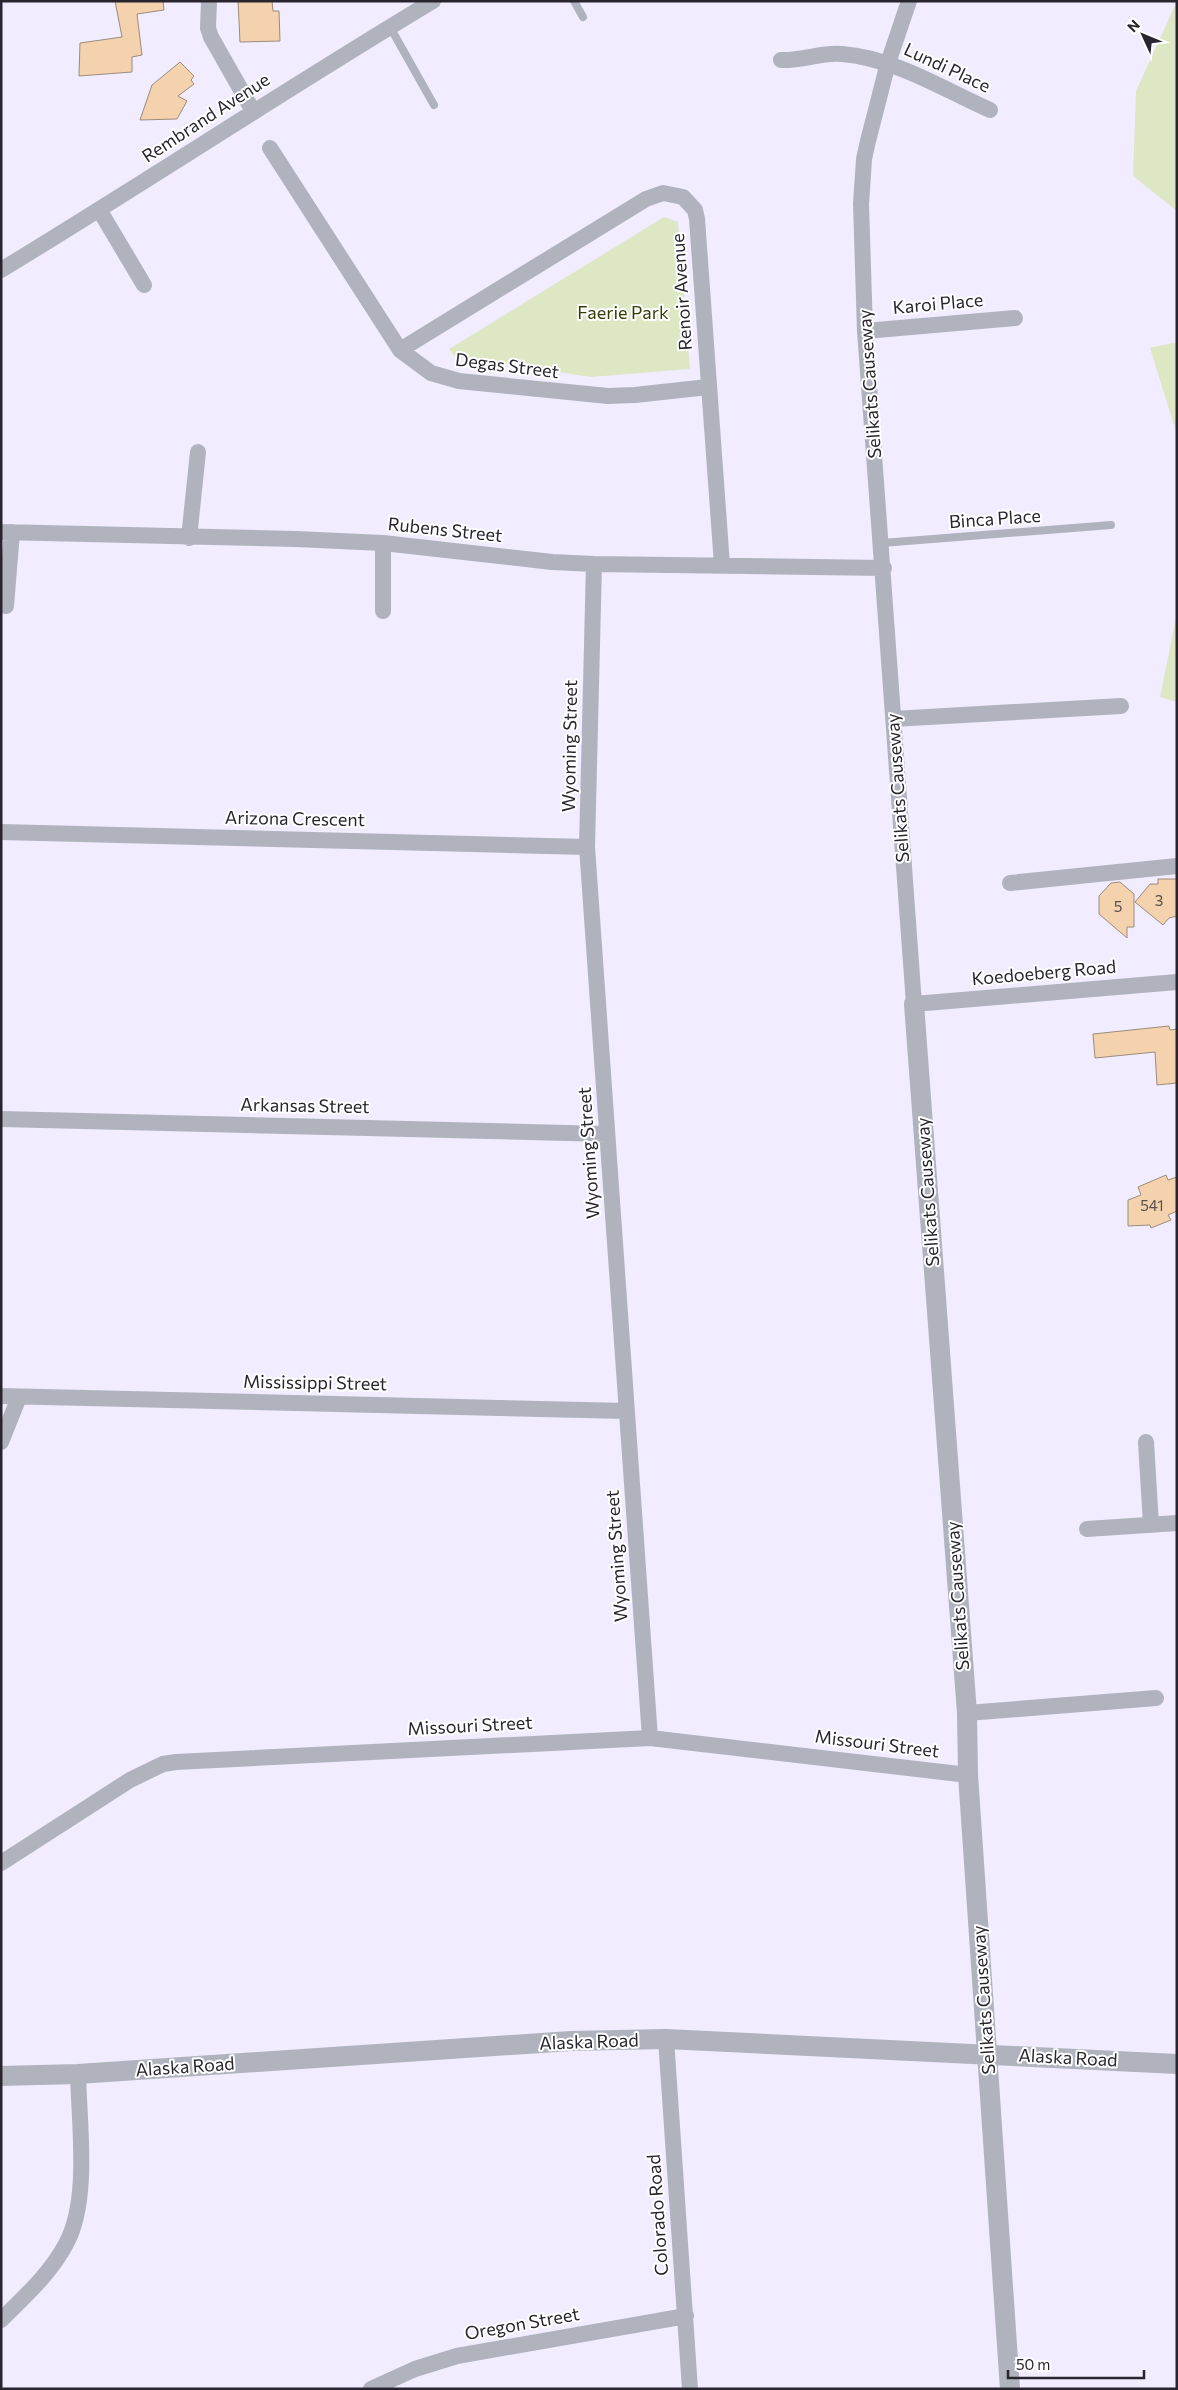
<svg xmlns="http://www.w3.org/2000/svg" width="1178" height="2390" font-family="Commissioner,sans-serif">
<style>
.green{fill:#dee7c3}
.building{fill:#f3d2ad;stroke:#9c8c7a}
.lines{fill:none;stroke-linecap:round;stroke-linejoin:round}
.service{stroke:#b0b3bd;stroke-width:8}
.minor{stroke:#b0b3bd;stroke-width:16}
.tertiary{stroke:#b0b3bd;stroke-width:20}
.labels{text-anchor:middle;stroke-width:4;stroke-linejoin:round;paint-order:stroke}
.number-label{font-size:15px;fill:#5b504e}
.street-label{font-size:18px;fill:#28252e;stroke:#fff}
.park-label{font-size:18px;fill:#343c06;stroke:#fff}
</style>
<rect width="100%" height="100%" fill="#f1ecff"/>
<path class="green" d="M1177 1V211L1133 176 1136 91Z
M664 217 678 222 690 369 591 377 455 357 449 349Z
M1177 342V435L1150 348Z
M1177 613V702L1160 697Z"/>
<path class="building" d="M115 1H163L164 10 137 14 142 55 132 57V72L79 76 80 43 122 37Z
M238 1H272L273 11H279L280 41 240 42Z
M180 62 194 76 191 80 194 84 178 96 187 101 177 119 140 120 152 85Z
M1158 879H1177V916L1169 918 1163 925 1135 902 1150 884H1158Z
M1120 882 1134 894V927H1127V938L1099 914V896L1111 883Z
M1169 1026 1170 1030 1177 1029V1083L1157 1085 1155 1052 1095 1058 1093 1034Z
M1166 1175 1168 1180 1177 1177V1211L1168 1215 1171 1220 1151 1228 1150 1225 1128 1226V1200L1141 1195 1138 1187Z"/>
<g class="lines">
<path class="service" d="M574 1 583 17
M390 27 434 105
M882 543 1111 525"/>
<path class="minor" d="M209 1 208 28 211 37 253 111
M909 1 888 63 868 141 864 159 861 204 865 331 914 1004 1177 982
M781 60C803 61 821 52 842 54 894 58 943 89 990 110
M270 148 400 350 431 373 459 381 608 396 635 395 708 387
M100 211 144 285
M1 270C146 182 288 88 433 1
M865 331 1015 318
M400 350 646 199 663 193 683 197 695 210 697 219 722 565
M1 532 296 539 383 543 552 562 594 564 884 568
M189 538 198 452
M594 564 587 847 650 1738
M6 606 12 532
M383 611V543
M893 719 1121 706
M1 832 587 847
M1010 883 1177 866
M1 1119 607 1134
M1 1396 627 1411
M1 1442 19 1397
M1146 1442 1151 1525
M1087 1529 1177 1523
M967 1713 1156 1698
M1 1863 130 1780 163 1764 176 1762 650 1738 968 1775
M666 2039 690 2389
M1 2320C25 2296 50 2274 66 2244 90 2200 79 2124 78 2074
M371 2389 415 2369 457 2356 686 2316"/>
<path class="tertiary" d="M914 1004 967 1713 968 1775 1010 2389
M1 2076 78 2074 571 2041 666 2039 1177 2064"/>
</g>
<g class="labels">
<g class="number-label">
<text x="1159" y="906">3</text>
<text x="1118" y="912">5</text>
<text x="1152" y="1211">541</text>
</g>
<g class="street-label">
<text transform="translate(947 68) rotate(25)" y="6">Lundi Place</text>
<text transform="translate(206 118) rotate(-33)" y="6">Rembrand Avenue</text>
<text transform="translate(682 292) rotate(-94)" y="6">Renoir Avenue</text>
<text transform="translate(938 304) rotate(-5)" y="6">Karoi Place</text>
<text transform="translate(507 366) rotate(7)" y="6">Degas Street</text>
<text transform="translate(870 384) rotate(-94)" y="6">Selikats Causeway</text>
<text transform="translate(995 519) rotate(-4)" y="6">Binca Place</text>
<text transform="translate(445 530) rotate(6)" y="6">Rubens Street</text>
<text transform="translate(570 746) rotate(-89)" y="6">Wyoming Street</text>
<text transform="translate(898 788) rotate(-94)" y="6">Selikats Causeway</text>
<text transform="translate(295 819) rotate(1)" y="6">Arizona Crescent</text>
<text transform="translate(1044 973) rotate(-5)" y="6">Koedoeberg Road</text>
<text transform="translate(305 1106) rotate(1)" y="6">Arkansas Street</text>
<text transform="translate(589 1153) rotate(-94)" y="6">Wyoming Street</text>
<text transform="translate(928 1192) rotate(-94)" y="6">Selikats Causeway</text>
<text transform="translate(315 1383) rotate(1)" y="6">Mississippi Street</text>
<text transform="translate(617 1556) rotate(-94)" y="6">Wyoming Street</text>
<text transform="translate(958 1596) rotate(-94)" y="6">Selikats Causeway</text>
<text transform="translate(470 1726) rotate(-3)" y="6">Missouri Street</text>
<text transform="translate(877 1744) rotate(7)" y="6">Missouri Street</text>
<text transform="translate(984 2000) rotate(-94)" y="6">Selikats Causeway</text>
<text transform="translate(589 2042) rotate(-2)" y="6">Alaska Road</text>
<text transform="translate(1068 2058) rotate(3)" y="6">Alaska Road</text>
<text transform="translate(185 2067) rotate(-4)" y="6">Alaska Road</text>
<text transform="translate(658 2215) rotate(-94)" y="6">Colorado Road</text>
<text transform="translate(522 2324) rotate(-10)" y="6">Oregon Street</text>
</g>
<g class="park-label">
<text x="623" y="319">Faerie Park</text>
</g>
</g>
<rect width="1178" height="2390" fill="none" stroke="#28252e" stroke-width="5"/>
<g transform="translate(1143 35) rotate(314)" stroke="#ffffff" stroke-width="4" paint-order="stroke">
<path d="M0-4L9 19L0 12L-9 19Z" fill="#28252e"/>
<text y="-8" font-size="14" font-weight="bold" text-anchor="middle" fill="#28252e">N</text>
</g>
<path d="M1008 2370v8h136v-8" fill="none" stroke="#28252e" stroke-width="2.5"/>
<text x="1016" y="2370" font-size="15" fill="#28252e" stroke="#ffffff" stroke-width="4" paint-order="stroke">50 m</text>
</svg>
